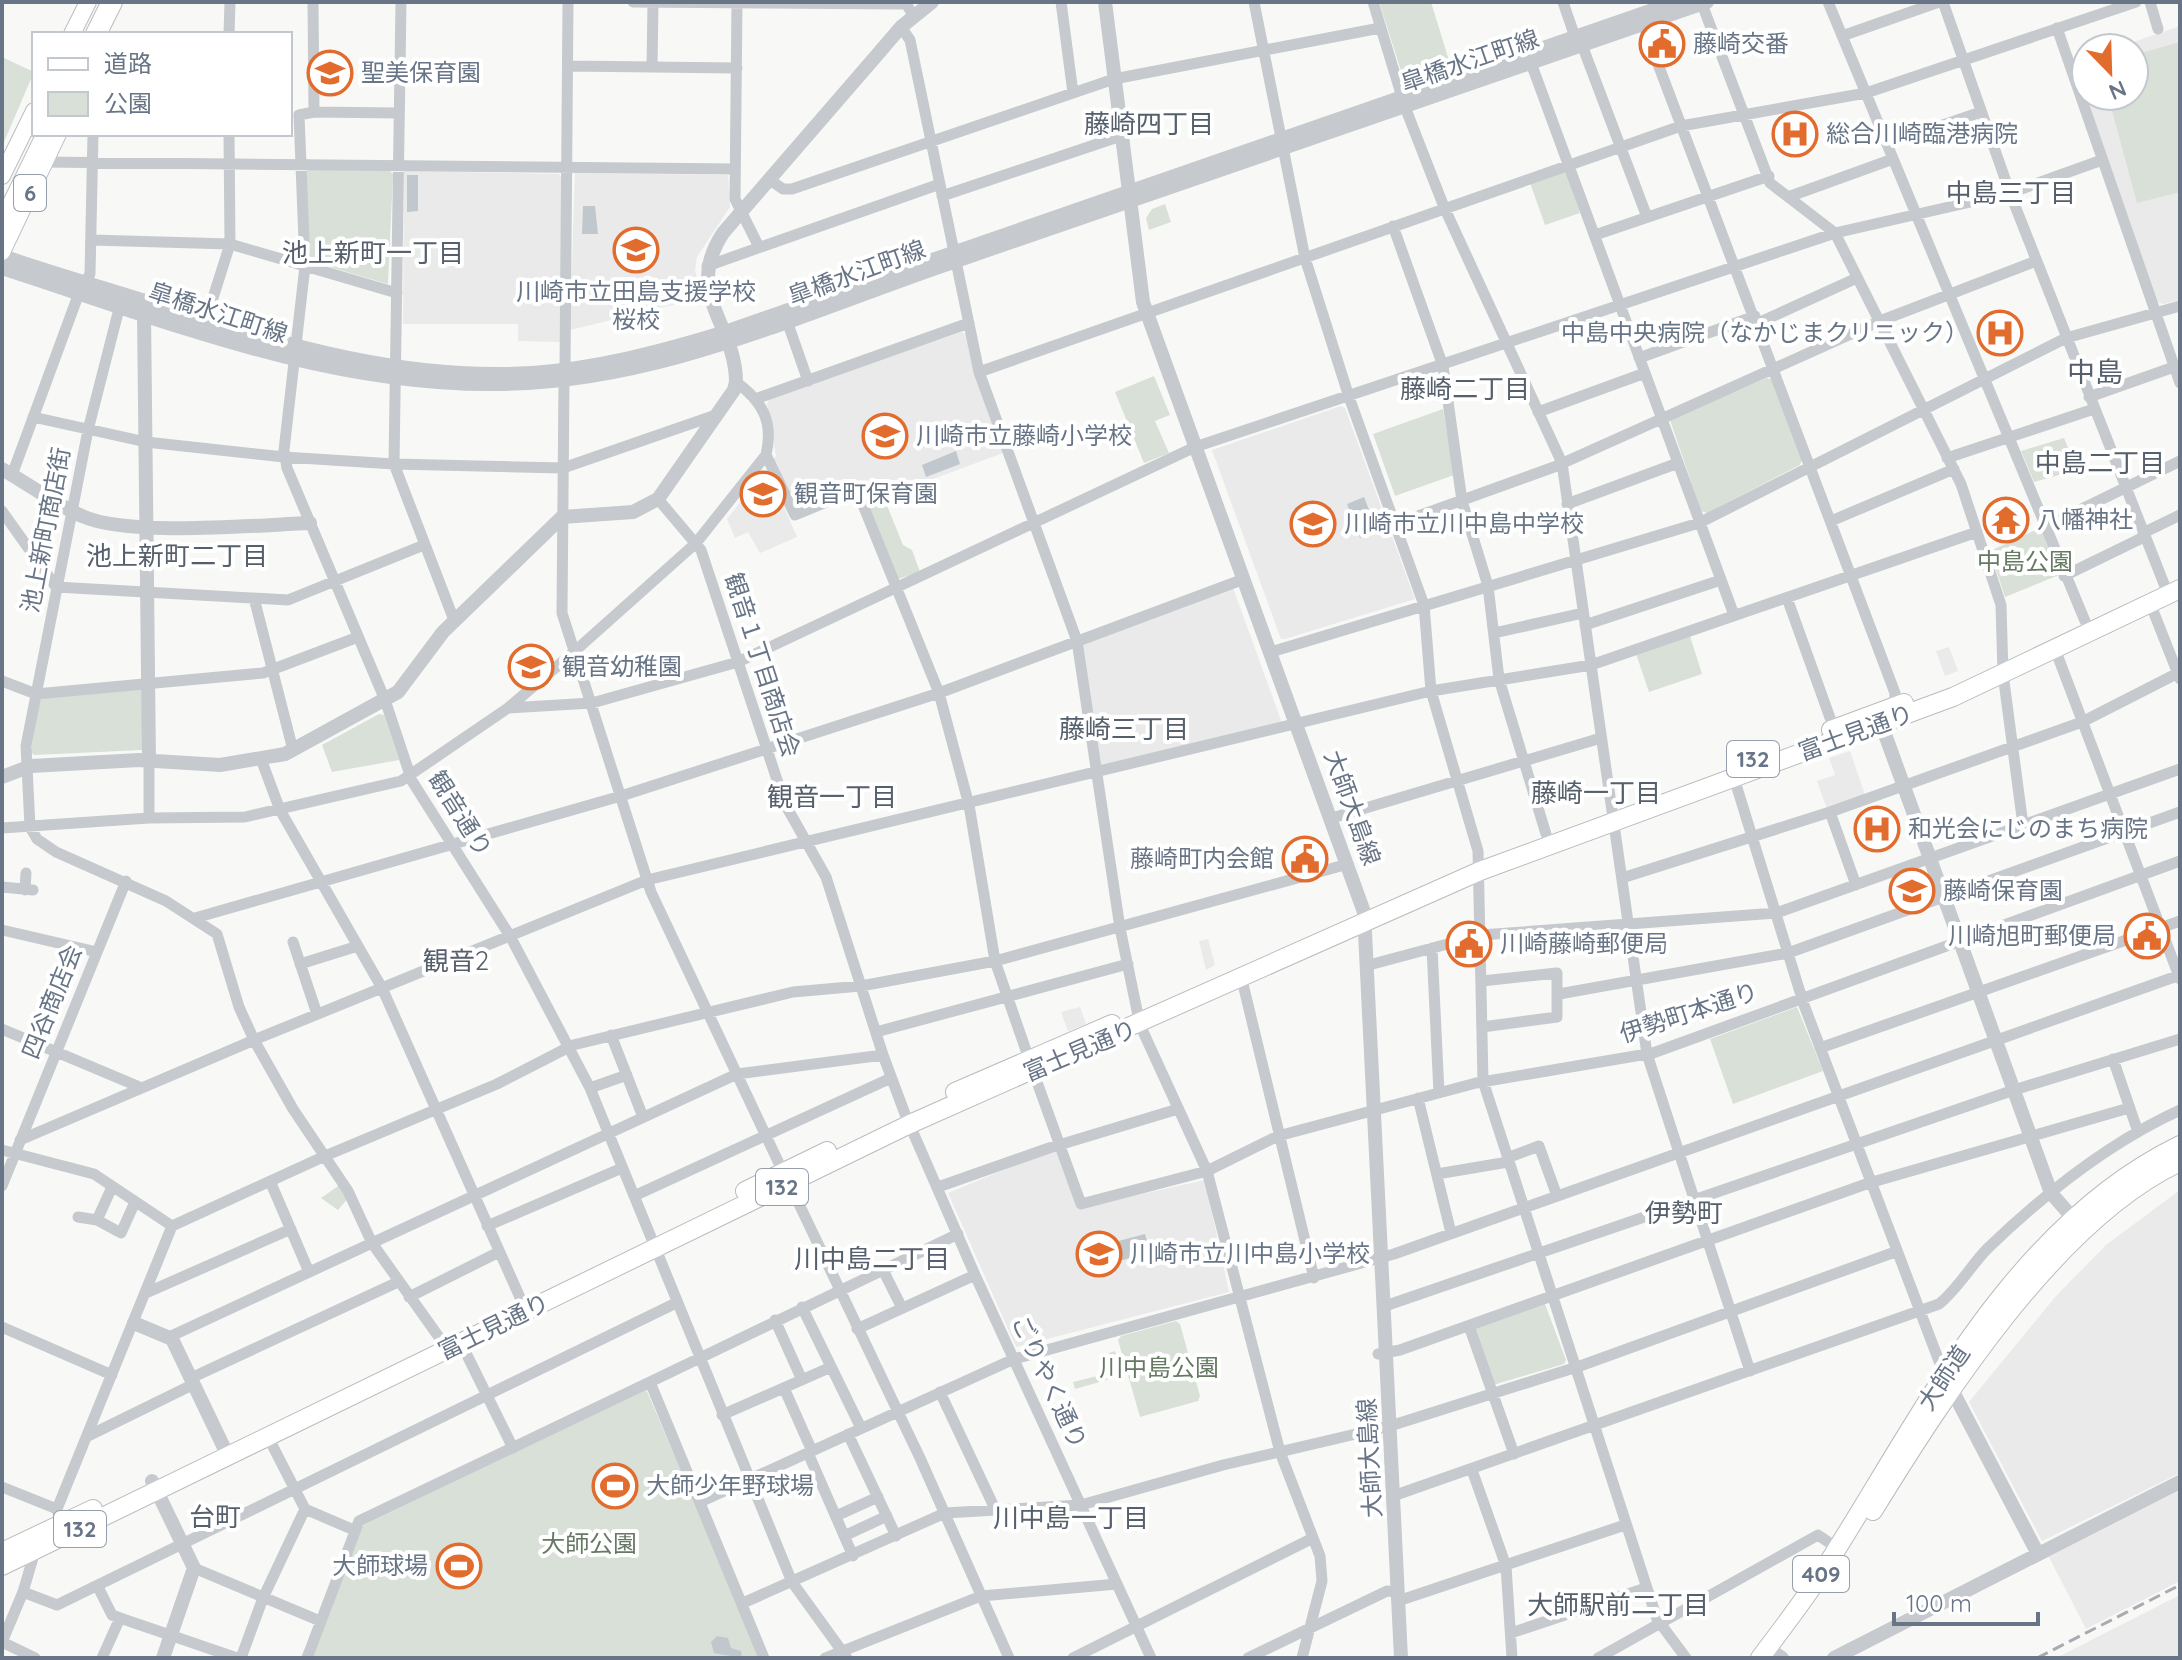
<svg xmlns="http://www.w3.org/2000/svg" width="2182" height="1660" font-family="Quicksand,'Noto Sans JP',sans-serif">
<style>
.built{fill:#e9eae9}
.green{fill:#d9e0d7}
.water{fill:#c0c8cd}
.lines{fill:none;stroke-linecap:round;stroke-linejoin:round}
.primary-casing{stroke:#b9bcc1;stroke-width:18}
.trunk-casing{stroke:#b9bbbf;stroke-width:20}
.motorway-casing{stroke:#b9bbbf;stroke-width:22}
.minor{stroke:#c6c9cd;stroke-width:11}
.tertiary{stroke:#c6c9cd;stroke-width:14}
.primary{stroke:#fff;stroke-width:16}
.trunk{stroke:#fff;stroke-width:18}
.motorway{stroke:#fff;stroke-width:20}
.rail{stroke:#a7abb2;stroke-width:3;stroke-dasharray:12 6;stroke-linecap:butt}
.labels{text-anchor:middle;stroke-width:8;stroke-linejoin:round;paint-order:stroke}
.shield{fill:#fff;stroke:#959eab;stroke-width:2}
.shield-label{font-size:22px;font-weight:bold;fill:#687587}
.poi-label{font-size:24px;fill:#687587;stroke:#fff;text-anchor:start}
.street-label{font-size:24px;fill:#687587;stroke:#fff}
.park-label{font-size:24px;fill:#657963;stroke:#fff}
.neighbourhood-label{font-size:26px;fill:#56606c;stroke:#fff}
.quarter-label{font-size:28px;fill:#56606c;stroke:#fff}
</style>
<rect width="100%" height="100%" fill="#f8f9f6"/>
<path class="built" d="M2180 26V300L2164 304 2156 302 2074 66 2086 58V96H2134V48H2116Z
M404 171 559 174 562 179 561 342 518 341V324H403Z
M575 173 728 175 730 207 697 257 695 270 701 298 570 330Z
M962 332 967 335 1003 453 868 503 859 484 797 510 773 460 776 456 767 404 771 397Z
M1341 406 1345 408 1415 599 1285 639H1281L1212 450Z
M767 468 797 537 760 553 748 532 735 538 727 519Z
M1233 588 1282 723 1100 767 1082 644Z
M1949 647 1958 671 1945 676 1936 651Z
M1850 751 1865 795 1827 809 1817 781 1835 775 1829 758Z
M1208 939 1215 965 1206 970 1199 941Z
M1080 1007 1086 1024 1068 1031 1061 1012Z
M1052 1150 1058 1152 1078 1208 1205 1180 1229 1292 1016 1347 948 1193Z
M2180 1190V1473L2042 1541 1969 1402 2056 1296 2106 1245Z
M2180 1490V1581L2086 1629 2049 1557Z
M2180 1595V1658H2056Z"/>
<path class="green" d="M1379 2H1431L1451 67 1404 80Z
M2180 42V192L2137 203 2108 96H2134V55Z
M2 57 34 72 4 142H2Z
M308 169 390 171 393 174 388 284 309 261 305 173Z
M1566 171 1580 213 1545 225 1530 183Z
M1165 204 1171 222 1149 230 1146 218 1152 209Z
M1154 376 1170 415 1155 421 1169 453 1144 463 1115 392Z
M1767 378 1771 379 1802 460 1800 465 1707 513 1701 511 1670 420Z
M1443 409 1454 475 1395 496 1373 434Z
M2064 438 2077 470 2034 482 2021 451Z
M884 498 903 545 912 550 920 572 898 579 868 504Z
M2042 527 2060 571 2059 575 2005 597 1990 551Z
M1690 636 1702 674 1649 692 1636 654Z
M142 689V750L34 755 31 752 39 700 43 698Z
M379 714 384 715 399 760 332 772 322 745Z
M1797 1007 1823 1071 1733 1104 1710 1039Z
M341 1184 349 1197 338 1210 321 1198Z
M1545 1304 1566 1360 1564 1364 1493 1385 1474 1331 1476 1327Z
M1176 1321 1180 1324 1200 1396 1198 1401 1140 1417 1118 1340 1121 1336Z
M1115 1351 1120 1371 1117 1377 1075 1389 1073 1382 1109 1373V1353Z
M646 1389 761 1658H311L362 1526Z"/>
<path class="water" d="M407 175H418V211L407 212Z
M583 206H595L598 234H582Z
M956 451 960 464 926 477 922 465Z
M1364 497 1377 531 1360 538 1347 504Z
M1145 1234 1150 1252 1116 1262 1111 1243Z
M717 1636 728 1638 731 1648 741 1651 742 1658 714 1653 711 1642Z"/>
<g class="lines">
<g class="primary-casing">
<path id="primary" d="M72 34 88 2
M2 176 34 111
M2 252 58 134"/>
</g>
<g class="trunk-casing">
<path id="trunk" d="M1831 730 1904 703
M955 1092 1112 1024
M745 1191 827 1151
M1873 1511C1944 1396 2056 1220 2180 1162
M2 1552 93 1509
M2 1566 910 1124 1480 871 1953 697 2180 589
M1760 1658C1781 1630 1802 1603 1821 1574 1919 1422 2009 1228 2180 1145"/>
</g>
<g class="motorway-casing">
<path id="motorway" d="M96 34 112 2
M2 226 47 134"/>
</g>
<path class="minor" d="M313 2 314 112
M401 2 394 464 454 620
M633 2 906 4 914 16
M737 2 735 199 759 247
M1061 2 1073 93
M1254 2 1305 258 1349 397 1424 605 1431 691 1478 851 1483 1081 1657 1619 1686 1658
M1373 2 1405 107 1444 207 1562 463 1647 1054 1750 1371
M1563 2 1575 37
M1828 2 2085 621
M1943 2 2010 193 2168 594
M2150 2 2158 29
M1702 4 1770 183 1835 233 1961 484 2001 605 2003 674 2023 825
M1641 19 1895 693 1894 707
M901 27 910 40 979 372 1077 641 1120 928 1140 1025 1207 1171 1280 1452 1320 1556 1322 1581 1302 1658
M2057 28 2180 383
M229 34 230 2
M1842 36 1939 2
M1582 45 1647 217
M1531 63 1734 615
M568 66 737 68
M652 67 653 2
M398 113 314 112 299 115 305 266 284 450 287 468 385 700 412 781 510 936 590 1088 792 1582 847 1658
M1887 144 1981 112
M44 162 735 169
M770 180 783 189H792L1114 79 1380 28
M942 196 1121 136
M1788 197 1893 159
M1393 226 1443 366 1462 501 1488 586 1499 679 1546 834
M1595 235 1769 176
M92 240 230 244 397 293
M707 266 940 184
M120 305 88 430 26 746 30 827 37 839 56 852 166 901 217 934 239 1007 254 1040 293 1109 348 1191 372 1243 441 1340 461 1343 513 1448
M206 320 230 244 229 134
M787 321 808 381
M1758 323 1857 278
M1639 358 1755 316
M565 369 568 2
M979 372 1681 126 1866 93 2136 2
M564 380 562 613 651 892 783 1172
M2089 397 2174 367
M758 398 969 323
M1538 412 1645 373
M33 417 146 442 284 457 394 464 563 468 716 415
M766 455 795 515 853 491 861 500 939 693 969 805 995 961 1029 1059
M1947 458 2094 409
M12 475 79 293 90 274 93 134
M658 499 701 550 785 804 826 877 883 1055 905 1114 975 1275 1151 1658
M1567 504 1678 463
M2 511 56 587 288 600 424 545
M1831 521 1954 469
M1396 524 1554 467 1880 321 2036 261
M2045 527 2180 461
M2143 533 2180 515
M2064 576 2144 537
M254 598 293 750
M1787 598 1834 729
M2150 603 2180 679
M1585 625 1721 580
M1494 633 1583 613
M2055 649 2180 979
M1271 652 1699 523 2066 338 2180 306
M2 681 36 694 263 673 358 637
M508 708 592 703 738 662 1195 447 1835 233 2010 193 2102 160
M261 759 280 810 382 988 522 1302
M149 762V818
M1734 778 1804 1005 1945 1377
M1830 812 1856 885
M1332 818 1601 738
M2 828 149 818 245 817 401 781 508 708 575 651 696 543 766 455C774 421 762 401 736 382
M1622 878 1830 812 2082 722 2180 672
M2 887 33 890
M25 890 26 873
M195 918 621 796 939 693 1244 579
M2 930 97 952
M293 942 317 1014
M1432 948 1439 1093
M300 964 358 946
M1369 965 1481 935 1776 913 2180 769
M1242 980 1314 1278
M1482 981 1557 973V1017L1482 1027
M1559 994 1788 953 2180 812
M2 1029 142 1088
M876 1032 1128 964
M611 1035 643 1117
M1820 1048 2180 921
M2113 1059 2138 1132
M1033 1071 1081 1204 1207 1171 1278 1136 1476 1083 1653 1053 2180 861
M590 1088 627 1075
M1418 1098 1451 1233
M20 1140 254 1040 647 880 1431 691 1591 665 1977 532
M2 1150 94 1174 172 1226 57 1509 61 1524
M1507 1158 1539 1146 1557 1196
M1437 1174 1508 1162
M270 1181 309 1272
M789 1183 920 1458 1009 1658
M2 1186 126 881
M938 1187 1049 1148 1178 1109
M634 1196 891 1078
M78 1217 97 1220 121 1233 135 1202
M97 1220 112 1187
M172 1226 325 1156 497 1084 573 1045 793 992 861 986 995 961 1348 864
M487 1226 622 1168
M883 1270 902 1308
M146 1293 291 1229
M409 1297 499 1252
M1385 1306 2014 1090 2180 1039
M802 1307 861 1428
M775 1320 802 1380
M1469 1326 1514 1454
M2 1327 112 1375
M857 1329 975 1275
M169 1337 737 1074 883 1055
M1378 1354 1400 1350 1869 1183 2129 1108
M191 1378 398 1282
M650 1382 958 1234
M784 1388 812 1451
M940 1392 996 1511
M722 1415 831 1367
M848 1434 896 1536
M88 1436 194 1384
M268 1437 305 1509 354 1530
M808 1453 853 1556
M1472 1470 1506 1566 1512 1658
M2 1487 57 1509
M1393 1496 1939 1304C1958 1289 1971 1265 1988 1248 2043 1195 2110 1142 2180 1110
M700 1502 1014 1359 1394 1254 2180 975
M836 1516 878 1497
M844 1536 887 1516
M194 1568 320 1621
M98 1587 112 1615 120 1618 102 1658
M23 1592 57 1605 676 1303
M1398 1601 1625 1525
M743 1603 945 1513 1081 1505 1223 1465 1390 1426 1580 1366 1895 1252
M120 1618 237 1658
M1511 1633 1646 1588
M2 1642 23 1592 35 1551
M2 1642 35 1658
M241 1658 263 1598 305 1509
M307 1658 359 1521 650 1382 764 1658
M825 1658 981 1596 1117 1584
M1073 1658 1313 1538
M1248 1658 1387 1591 1398 1592
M1598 1658 1818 1535 1837 1548"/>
<path class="tertiary" d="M1105 2 1143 302 1364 912 1401 1658
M2 256C58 275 114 291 170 309 289 346 406 381 532 373 598 368 660 352 722 333L1676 2
M2 268C163 320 325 386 497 384 658 383 803 313 953 262 1204 175 1456 89 1707 2
M144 313 149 762
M2 469C29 484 54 504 82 516 128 537 257 525 310 523
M1890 713 1885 729 1886 737 2051 1193 2078 1224
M2 777 31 766 139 760 220 765 285 754 398 692 443 632 562 517 633 512 658 499 734 390 736 382C736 324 683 294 723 233L877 55 901 27 932 2
M134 1323 172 1339 228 1456
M1951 1388 2038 1554
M152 1481 194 1568 163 1658
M1776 1654 1782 1658
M1834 1658 2180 1482"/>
<use href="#primary" class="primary"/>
<use href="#trunk" class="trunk"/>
<use href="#motorway" class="motorway"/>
<path class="rail" d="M2037 1658 2180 1585"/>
</g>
<defs>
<g id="civic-ring" transform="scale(2.3)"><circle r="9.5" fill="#fff" stroke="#e16c2e" stroke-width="1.5"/><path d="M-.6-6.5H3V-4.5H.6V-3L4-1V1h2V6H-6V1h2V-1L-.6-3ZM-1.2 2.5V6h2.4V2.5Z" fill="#e16c2e"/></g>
<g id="school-ring" transform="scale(2.3)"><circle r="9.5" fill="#fff" stroke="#e16c2e" stroke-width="1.5"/><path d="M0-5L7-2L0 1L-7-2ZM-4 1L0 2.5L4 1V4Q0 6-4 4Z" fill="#e16c2e"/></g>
<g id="hospital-ring" transform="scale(2.3)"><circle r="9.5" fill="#fff" stroke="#e16c2e" stroke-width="1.5"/><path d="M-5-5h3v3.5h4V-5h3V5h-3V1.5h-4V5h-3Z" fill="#e16c2e"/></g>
<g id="temple-ring" transform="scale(2.3)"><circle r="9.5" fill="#fff" stroke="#e16c2e" stroke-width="1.5"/><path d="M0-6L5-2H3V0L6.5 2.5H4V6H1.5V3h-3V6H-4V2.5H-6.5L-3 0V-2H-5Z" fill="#e16c2e"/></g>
<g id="stadium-ring" transform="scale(2.3)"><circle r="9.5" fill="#fff" stroke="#e16c2e" stroke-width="1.5"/><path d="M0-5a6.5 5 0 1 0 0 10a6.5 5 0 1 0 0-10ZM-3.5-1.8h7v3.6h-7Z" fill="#e16c2e"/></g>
</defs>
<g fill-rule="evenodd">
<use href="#civic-ring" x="1662" y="44"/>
<use href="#school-ring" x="330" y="73"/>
<use href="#hospital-ring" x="1795" y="134"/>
<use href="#school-ring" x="636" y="250"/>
<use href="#hospital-ring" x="2000" y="333"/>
<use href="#school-ring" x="885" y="436"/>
<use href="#school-ring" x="763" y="494"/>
<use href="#temple-ring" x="2006" y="520"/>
<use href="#school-ring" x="1313" y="524"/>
<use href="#school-ring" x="531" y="667"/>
<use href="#hospital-ring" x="1877" y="829"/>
<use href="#civic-ring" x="1305" y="859"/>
<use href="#school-ring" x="1912" y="891"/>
<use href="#civic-ring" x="2147" y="936"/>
<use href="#civic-ring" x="1469" y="944"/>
<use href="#school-ring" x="1099" y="1254"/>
<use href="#stadium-ring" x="615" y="1486"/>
<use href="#stadium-ring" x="459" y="1566"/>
</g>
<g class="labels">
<g class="shield">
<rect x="14" y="175" width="32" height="36" rx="6"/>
<rect x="1727" y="741" width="52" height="36" rx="6"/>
<rect x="756" y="1169" width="52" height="36" rx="6"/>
<rect x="54" y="1511" width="52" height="36" rx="6"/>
<rect x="1793" y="1556" width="56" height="36" rx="6"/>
</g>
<g class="shield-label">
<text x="30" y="201">6</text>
<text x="1753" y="767">132</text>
<text x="782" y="1195">132</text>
<text x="80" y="1537">132</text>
<text x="1821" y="1582">409</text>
</g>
<g class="poi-label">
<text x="1693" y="52">藤崎交番</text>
<text x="361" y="81">聖美保育園</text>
<text x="1826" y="142">総合川崎臨港病院</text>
<text x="636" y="300" text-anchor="middle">川崎市立田島支援学校<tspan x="636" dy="28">桜校</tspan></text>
<text x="1969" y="341" text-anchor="end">中島中央病院（なかじまクリニック）</text>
<text x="916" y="444">川崎市立藤崎小学校</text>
<text x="794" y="502">観音町保育園</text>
<text x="2037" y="528">八幡神社</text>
<text x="1344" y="532">川崎市立川中島中学校</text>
<text x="562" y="675">観音幼稚園</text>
<text x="1908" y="837">和光会にじのまち病院</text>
<text x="1274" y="867" text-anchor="end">藤崎町内会館</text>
<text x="1943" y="899">藤崎保育園</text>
<text x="2116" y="944" text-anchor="end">川崎旭町郵便局</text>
<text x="1500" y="952">川崎藤崎郵便局</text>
<text x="1130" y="1262">川崎市立川中島小学校</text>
<text x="646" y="1494">大師少年野球場</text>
<text x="428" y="1574" text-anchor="end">大師球場</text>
</g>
<g class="street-label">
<text transform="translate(1470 61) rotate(-19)" y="8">皐橋水江町線</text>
<text transform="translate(857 273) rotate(-20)" y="8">皐橋水江町線</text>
<text transform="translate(218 313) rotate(18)" y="8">皐橋水江町線</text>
<text transform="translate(46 530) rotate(-79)" y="8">池上新町商店街</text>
<text transform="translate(762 665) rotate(72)" y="8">観音１丁目商店会</text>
<text transform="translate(1856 733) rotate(-20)" y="8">富士見通り</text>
<text transform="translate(1352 808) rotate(70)" y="8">大師大島線</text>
<text transform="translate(460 814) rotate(58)" y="8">観音通り</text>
<text transform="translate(52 1002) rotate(-68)" y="8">四谷商店会</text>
<text transform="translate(1689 1013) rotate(-18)" y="8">伊勢町本通り</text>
<text transform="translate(1080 1051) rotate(-23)" y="8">富士見通り</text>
<text transform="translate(494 1327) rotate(-26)" y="8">富士見通り</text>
<text transform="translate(1944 1378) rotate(-56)" y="8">大師道</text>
<text transform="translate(1049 1382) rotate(65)" y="8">ごりやく通り</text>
<text transform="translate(1370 1458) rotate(-93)" y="8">大師大島線</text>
</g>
<g class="park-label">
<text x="2025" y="570">中島公園</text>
<text x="1159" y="1376">川中島公園</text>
<text x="589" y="1552">大師公園</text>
</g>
<g class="neighbourhood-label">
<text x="1149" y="133">藤崎四丁目</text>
<text x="2011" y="202">中島三丁目</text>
<text x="373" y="262">池上新町一丁目</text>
<text x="1465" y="398">藤崎二丁目</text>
<text x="2100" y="472">中島二丁目</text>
<text x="177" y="565">池上新町二丁目</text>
<text x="1124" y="738">藤崎三丁目</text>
<text x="1596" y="802">藤崎一丁目</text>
<text x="832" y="806">観音一丁目</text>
<text x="456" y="970">観音2</text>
<text x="1684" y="1222">伊勢町</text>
<text x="872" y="1268">川中島二丁目</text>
<text x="215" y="1526">台町</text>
<text x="1071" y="1527">川中島一丁目</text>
<text x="1618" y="1614">大師駅前二丁目</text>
</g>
<g class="quarter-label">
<text x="2095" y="382">中島</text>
</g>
</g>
<rect width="2182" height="1660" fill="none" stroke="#687587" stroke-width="8"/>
<rect x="32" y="32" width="260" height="104" fill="#ffffff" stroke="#c3c8cf" stroke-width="2"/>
<rect x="48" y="58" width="40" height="12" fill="#ffffff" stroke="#c3c8cf" stroke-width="2"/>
<text x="104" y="72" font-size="24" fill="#687587">道路</text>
<rect x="48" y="92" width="40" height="24" fill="#d9e0d7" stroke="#c3c8cf" stroke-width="2"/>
<text x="104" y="112" font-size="24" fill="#687587">公園</text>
<g transform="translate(2110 72) rotate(157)"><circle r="38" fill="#ffffff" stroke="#c3c8cf" stroke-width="2"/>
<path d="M0-6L14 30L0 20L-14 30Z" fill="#e16c2e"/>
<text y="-12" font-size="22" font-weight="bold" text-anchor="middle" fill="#687587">N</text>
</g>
<path d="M1894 1612v12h144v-12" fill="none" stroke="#687587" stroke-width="4"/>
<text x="1906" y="1612" font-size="24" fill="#687587" stroke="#ffffff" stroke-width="6" paint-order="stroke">100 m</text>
</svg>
